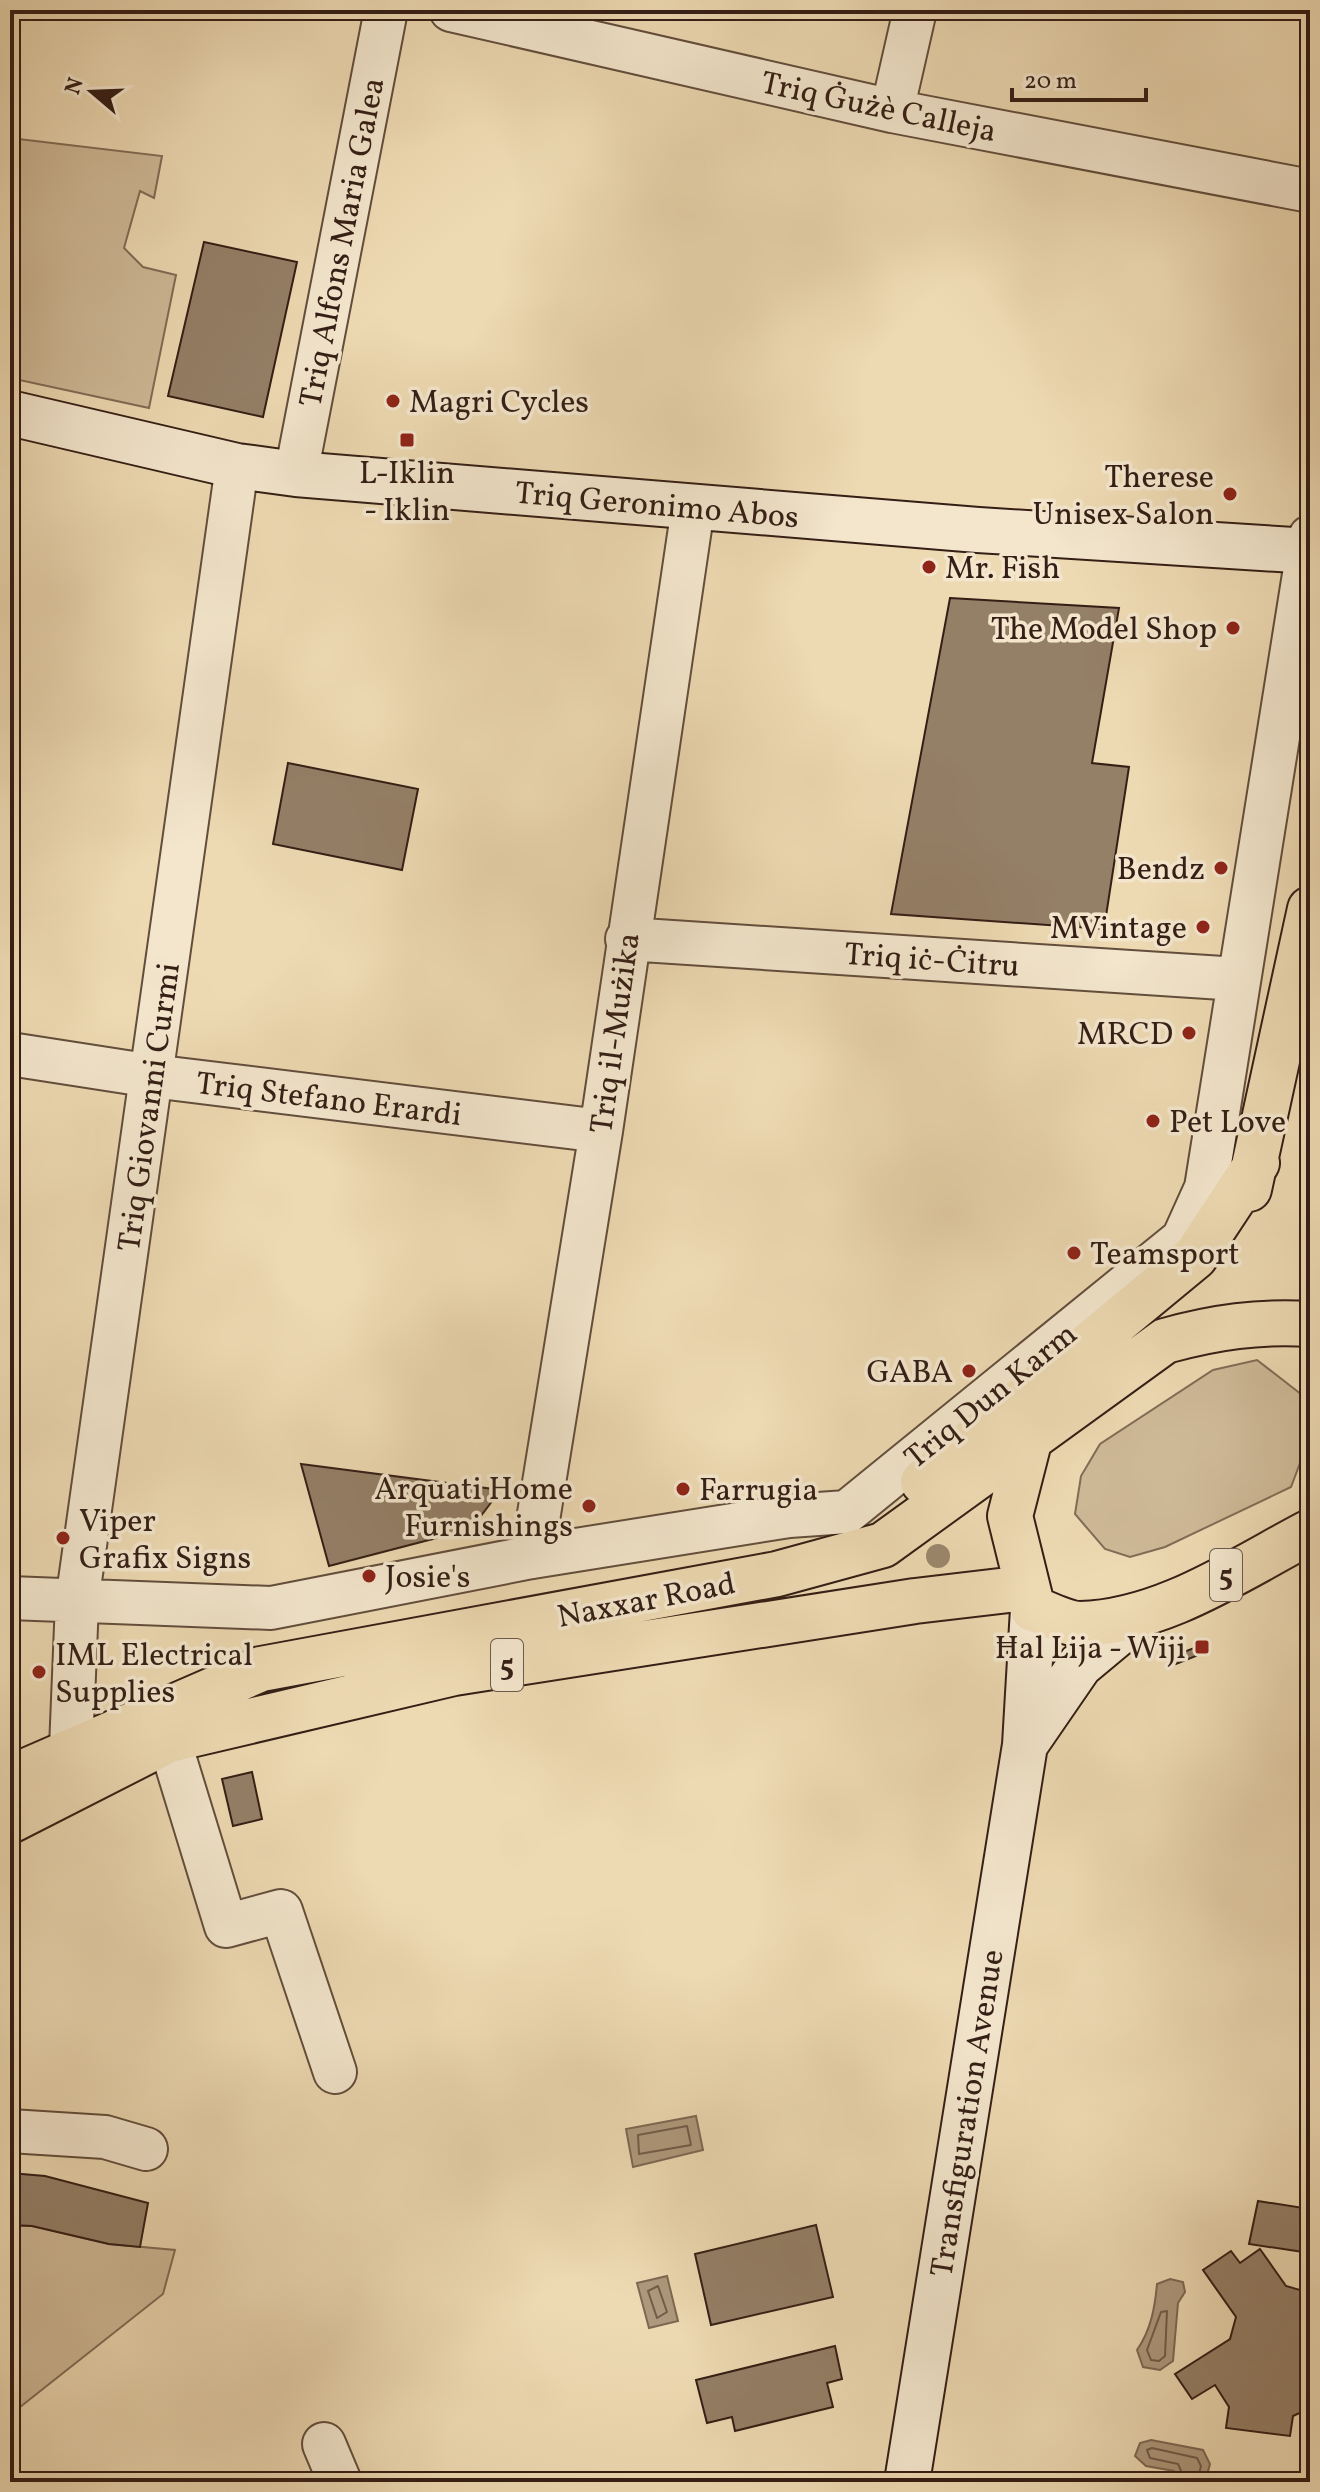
<svg xmlns="http://www.w3.org/2000/svg" width="1320" height="2492" font-family="Vollkorn,serif">
<style>
.green{fill:#ceb997;stroke:#816c56;stroke-width:2}
.water{fill:#ae997d;stroke:#7d6853;stroke-width:2}
.lines{fill:none;stroke-linecap:round;stroke-linejoin:round}
.shore{stroke:#715c49;stroke-width:2}
.building{fill:#947f67;stroke:#341e15;stroke-width:2}
.street-casing{stroke:#624d3c;stroke-width:46}
.secondary-casing{stroke:#341e15;stroke-width:48}
.highway-casing{stroke:#341e15;stroke-width:48}
.street{stroke:#f3e6cd;stroke-width:42}
.secondary{stroke:#f3e6cd;stroke-width:44}
.highway{stroke:#edd9b2;stroke-width:44}
.tree{fill:#9c886e}
.poi-dot{fill:#8f2418;stroke:#f3e6cd;stroke-width:3}
.labels{text-anchor:middle;stroke-width:7;stroke-linejoin:round;paint-order:stroke}
.shield{fill:#f3e6cd;stroke:#6d5a4c;stroke-width:2}
.shield-label{font-size:30px;font-weight:bold;fill:#341e15}
.street-label{font-size:32px;fill:#341e15;stroke:#f3e6cd}
.poi-label{font-size:32px;fill:#341e15;stroke:#f3e6cd;text-anchor:start}
</style>
<rect width="100%" height="100%" fill="#edd9b2"/>
<filter id="stains"><feTurbulence type="fractalNoise" baseFrequency=".0025" numOctaves="4"/><feColorMatrix values="0 0 0 0 .2 0 0 0 0 .09 0 0 0 0 .02 0 0 0 .5 -.17"/></filter>
<radialGradient id="worn" r=".72"><stop offset=".6" stop-color="#630" stop-opacity="0"/><stop offset="1" stop-color="#630" stop-opacity=".3"/></radialGradient>
<path class="green" d="M10 138 162 156 154 198 140 191 124 248 143 267 176 275 149 408 10 378Z
M1257 1360 1306 1398 1309 1439 1291 1487 1165 1547 1130 1557 1105 1549 1075 1514 1081 1476 1100 1444 1213 1370Z
M10 2225 32 2226 109 2244 175 2250 163 2294 10 2415Z"/>
<path class="water" d="M696 2116 703 2150 633 2167 626 2129Z
M667 2276 678 2321 649 2328 637 2283Z
M1170 2279 1183 2282 1185 2292 1178 2303 1173 2361 1160 2370 1143 2367 1137 2350C1151 2330 1155 2307 1157 2284Z
M1151 2440 1203 2450 1210 2464 1205 2482H1179L1174 2471 1146 2466 1135 2456 1140 2443Z"/>
<g class="lines">
<path class="shore" d="M687 2126 691 2145 639 2154 638 2135Z
M658 2286 667 2312 657 2318 648 2291Z
M1167 2311 1165 2356 1159 2361 1151 2360 1147 2350 1161 2312Z
M1186 2482 1178 2464 1150 2458 1147 2450 1152 2448 1197 2458 1201 2466 1197 2482"/>
</g>
<path class="building" d="M204 242 297 262 263 417 168 396Z
M950 598 1119 608 1092 763 1129 767 1104 929 891 914Z
M288 763 418 789 402 870 273 844Z
M301 1464 493 1489V1500L471 1529 329 1566Z
M1194 1648 1196 1656 1176 1664 1173 1656Z
M252 1772 262 1819 233 1826 222 1779Z
M10 2173 45 2176 148 2203 140 2247 109 2244 32 2226 10 2225Z
M1258 2201 1310 2209V2253L1249 2244Z
M816 2225 833 2297 711 2325 695 2254Z
M1260 2249 1286 2286 1303 2291 1310 2286V2413L1308 2409 1293 2416 1290 2436 1226 2428 1229 2407 1215 2385 1192 2399 1175 2374 1230 2339 1236 2317 1203 2270 1231 2251 1240 2263Z
M835 2346 842 2379 827 2383 833 2407 735 2431 732 2417 707 2423 696 2380Z"/>
<g class="lines">
<g class="street-casing">
<path id="street" d="M451 10 892 111 1310 191
M892 111 915 10
M296 474 386 10
M627 939 1238 979
M10 1054 152 1076 601 1131
M532 1557 601 1131 693 508
M10 1598 271 1608 532 1557 789 1516 847 1512 1183 1239 1206 1188 1310 537
M169 1740 226 1926 281 1911 335 2072
M71 1748 77 1602 237 466
M10 2131 105 2137 146 2149
M324 2444 340 2482"/>
</g>
<g class="secondary-casing">
<path id="secondary" d="M10 413 237 466 296 474 978 530 1310 551
M1025 1745 1080 1665 1140 1615
M907 2482 1025 1745 1033 1609"/>
</g>
<g class="highway-casing">
<path id="highway" d="M1249 1189 1310 909
M1030 1438 1010 1516 1033 1609C1047 1613 1066 1624 1080 1624 1163 1622 1239 1569 1310 1532
M923 1482 1195 1257 1257 1163
M10 1778 261 1669 777 1574 883 1545 1165 1341C1215 1327 1259 1321 1310 1324
M10 1821 169 1740 454 1673 915 1601 1026 1588"/>
</g>
<use href="#street" class="street"/>
<use href="#secondary" class="secondary"/>
<use href="#highway" class="highway"/>
</g>
<circle class="tree" cx="938" cy="1556" r="12"/>
<g class="poi-dot">
<circle cx="393" cy="401" r="8"/>
<rect x="399" y="432" width="16" height="16" rx="4"/>
<circle cx="1230" cy="494" r="8"/>
<circle cx="929" cy="567" r="8"/>
<circle cx="1233" cy="628" r="8"/>
<circle cx="1221" cy="868" r="8"/>
<circle cx="1203" cy="927" r="8"/>
<circle cx="1189" cy="1033" r="8"/>
<circle cx="1153" cy="1121" r="8"/>
<circle cx="1074" cy="1253" r="8"/>
<circle cx="969" cy="1371" r="8"/>
<circle cx="683" cy="1489" r="8"/>
<circle cx="589" cy="1506" r="8"/>
<circle cx="63" cy="1538" r="8"/>
<circle cx="369" cy="1576" r="8"/>
<rect x="1194" y="1639" width="16" height="16" rx="4"/>
<circle cx="39" cy="1672" r="8"/>
</g>
<g class="labels">
<g class="shield">
<rect x="1210" y="1549" width="32" height="52" rx="6"/>
<rect x="491" y="1639" width="32" height="52" rx="6"/>
</g>
<g class="shield-label">
<text x="1226" y="1585">5</text>
<text x="507" y="1675">5</text>
</g>
<g class="street-label">
<text transform="translate(879 106) rotate(12)" y="11">Triq Ġużè Calleja</text>
<text transform="translate(341 242) rotate(-79)" y="11">Triq Alfons Maria Galea</text>
<text transform="translate(657 504) rotate(5)" y="11">Triq Geronimo Abos</text>
<text transform="translate(932 959) rotate(4)" y="11">Triq iċ-Ċitru</text>
<text transform="translate(614 1033) rotate(-82)" y="11">Triq il-Mużika</text>
<text transform="translate(329 1098) rotate(7)" y="11">Triq Stefano Erardi</text>
<text transform="translate(148 1107) rotate(-82)" y="11">Triq Giovanni Curmi</text>
<text transform="translate(990 1395) rotate(-39)" y="11">Triq Dun Karm</text>
<text transform="translate(646 1599) rotate(-11)" y="11">Naxxar Road</text>
<text transform="translate(966 2113) rotate(-81)" y="11">Transfiguration Avenue</text>
</g>
<g class="poi-label">
<text x="409" y="412">Magri Cycles</text>
<text x="407" y="483" text-anchor="middle">L-Iklin<tspan x="407" dy="37">- Iklin</tspan></text>
<text x="1214" y="487" text-anchor="end">Therese<tspan x="1214" dy="37">Unisex Salon</tspan></text>
<text x="945" y="578">Mr. Fish</text>
<text x="1217" y="639" text-anchor="end">The Model Shop</text>
<text x="1205" y="879" text-anchor="end">Bendz</text>
<text x="1187" y="938" text-anchor="end">MVintage</text>
<text x="1173" y="1044" text-anchor="end">MRCD</text>
<text x="1169" y="1132">Pet Love</text>
<text x="1090" y="1264">Teamsport</text>
<text x="953" y="1382" text-anchor="end">GABA</text>
<text x="573" y="1499" text-anchor="end">Arquati Home<tspan x="573" dy="37">Furnishings</tspan></text>
<text x="699" y="1500">Farrugia</text>
<text x="79" y="1531">Viper<tspan x="79" dy="37">Grafix Signs</tspan></text>
<text x="385" y="1587">Josie's</text>
<text x="1186" y="1658" text-anchor="end">Ħal Lija - Wiji</text>
<text x="55" y="1665">IML Electrical<tspan x="55" dy="37">Supplies</tspan></text>
</g>
</g>
<rect width="1320" height="2492" fill="none" stroke="#edd9b2" stroke-width="40"/>
<rect x="12" y="12" width="1296" height="2468" fill="none" stroke="#341e15" stroke-width="4"/>
<rect x="20" y="20" width="1280" height="2452" fill="none" stroke="#341e15" stroke-width="2"/>
<g transform="translate(92 92) rotate(289)" stroke="#f3e6cd" stroke-width="6" paint-order="stroke">
<path d="M0-6L14 30L0 20L-14 30Z" fill="#341e15"/>
<text y="-12" font-size="22" font-weight="bold" text-anchor="middle" fill="#341e15">N</text>
</g>
<path d="M1012 88v12h134v-12" fill="none" stroke="#341e15" stroke-width="4"/>
<text x="1024" y="88" font-size="24" fill="#341e15" stroke="#f3e6cd" stroke-width="6" paint-order="stroke">20 m</text>
<rect width="100%" height="100%" filter="url(#stains)"/>
<rect width="100%" height="100%" fill="url(#worn)"/>
</svg>
